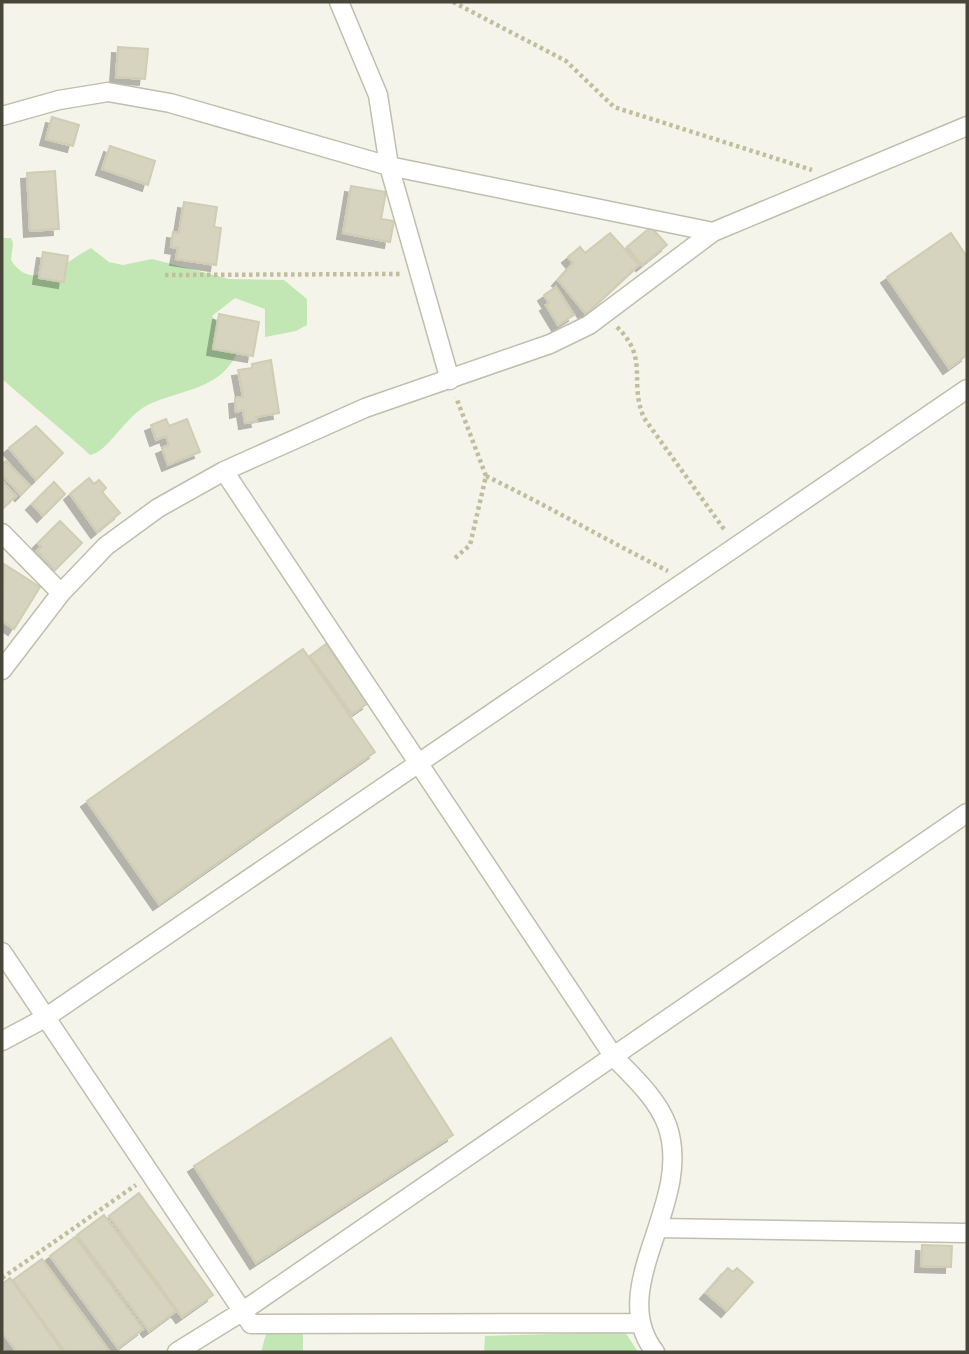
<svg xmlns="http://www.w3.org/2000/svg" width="969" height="1354" font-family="'Work Sans',sans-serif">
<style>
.green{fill:#c3e7b4}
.building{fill:#d6d3bf;stroke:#d0cdb3;stroke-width:2;filter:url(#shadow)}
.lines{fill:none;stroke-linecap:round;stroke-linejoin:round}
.street-casing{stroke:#c0beac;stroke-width:21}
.path{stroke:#c1be9e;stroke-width:4.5;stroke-dasharray:3.5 3.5;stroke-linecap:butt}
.street{stroke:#fff;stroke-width:18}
</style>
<defs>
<filter id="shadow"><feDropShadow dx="-6" dy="6" stdDeviation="0" flood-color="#0004"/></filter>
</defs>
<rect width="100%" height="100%" fill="#f4f4ea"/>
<path class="green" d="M2 238H11L13 243 11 260C33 295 66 261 91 248L109 262 123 265 152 259 229 279 284 280 307 299V325L296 331 265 337V309L235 298 212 316 239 348C223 391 182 388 146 406 126 416 107 453 90 455 61 428 31 405 2 379Z
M625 1332 638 1352H484L485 1336Z
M266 1334H303V1352H261Z"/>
<path class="building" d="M118 47 148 49 145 79 116 77Z
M52 117 79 125 73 146 46 139Z
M110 146 155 161 148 185 102 169Z
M55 171 59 229 30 231 27 173Z
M351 186 386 192 381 219 394 221 390 242 343 233Z
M184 202 217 207 214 227 221 228 216 265 176 259 178 248 171 247 173 232 179 233Z
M651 227 667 245 642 265 627 247Z
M610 233 639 265 586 314 558 280 573 263 568 257 580 247 585 253Z
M951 233 967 257V355L949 368 887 277Z
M43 252 68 256 64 282 39 278Z
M556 287 574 315 558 325 546 305 549 303 544 295Z
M219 314 259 322 253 356 213 349Z
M271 360 279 413 256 417 257 421 245 423 243 410 236 412 235 398 243 397 238 370 252 368V364Z
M166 419 169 426 187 419 200 452 168 465 162 448 169 445 166 436 156 440 151 425Z
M36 426 63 453 36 480 9 448Z
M6 461 30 486 21 495 2 475V465Z
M89 478 94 484 99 480 106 488 102 492 120 513 97 532 70 494Z
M2 481 16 496 2 509Z
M54 482 65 494 43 516 32 504Z
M60 521 82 543 55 570 37 551 41 547 38 543Z
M4 564 40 587 14 629 2 621Z
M326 644 368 703 352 714 310 656Z
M303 649 375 752 159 904 87 801Z
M391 1038 453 1135 256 1263 194 1166Z
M139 1193 213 1295 182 1317 109 1216Z
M104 1215 176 1311 149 1331 77 1235Z
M75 1237 143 1329 118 1348 50 1256Z
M922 1245 952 1246 951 1267 921 1266Z
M42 1259 109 1351 107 1352H65L13 1280Z
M728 1268 733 1272 737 1268 753 1282 727 1311 706 1293Z
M10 1278 63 1352H17L2 1332V1284Z"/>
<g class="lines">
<g class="street-casing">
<path id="street" d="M339 2 378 95 389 166 450 380
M2 116 59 100 108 92 170 103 389 166 713 232
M224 471 614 1057C633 1077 657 1098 667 1125 695 1203 604 1287 655 1352
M2 533 61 593
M2 670 61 593 106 546 158 508 224 471 365 408 550 344 589 325 713 232 967 126
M2 952 251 1324 639 1323
M2 1041 45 1018 967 389
M658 1228 967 1233
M177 1352 243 1311 967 813"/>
</g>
<path class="path" d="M453 2 566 61 614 107 812 170
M165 275 401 274
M617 327C650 359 628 381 644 418L726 532
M486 476C548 506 606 540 668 571
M455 558 470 545 486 476 456 397
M2 1278 136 1185"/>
<use href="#street" class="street"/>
</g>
<rect width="969" height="1354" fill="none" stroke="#484638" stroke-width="7"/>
</svg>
